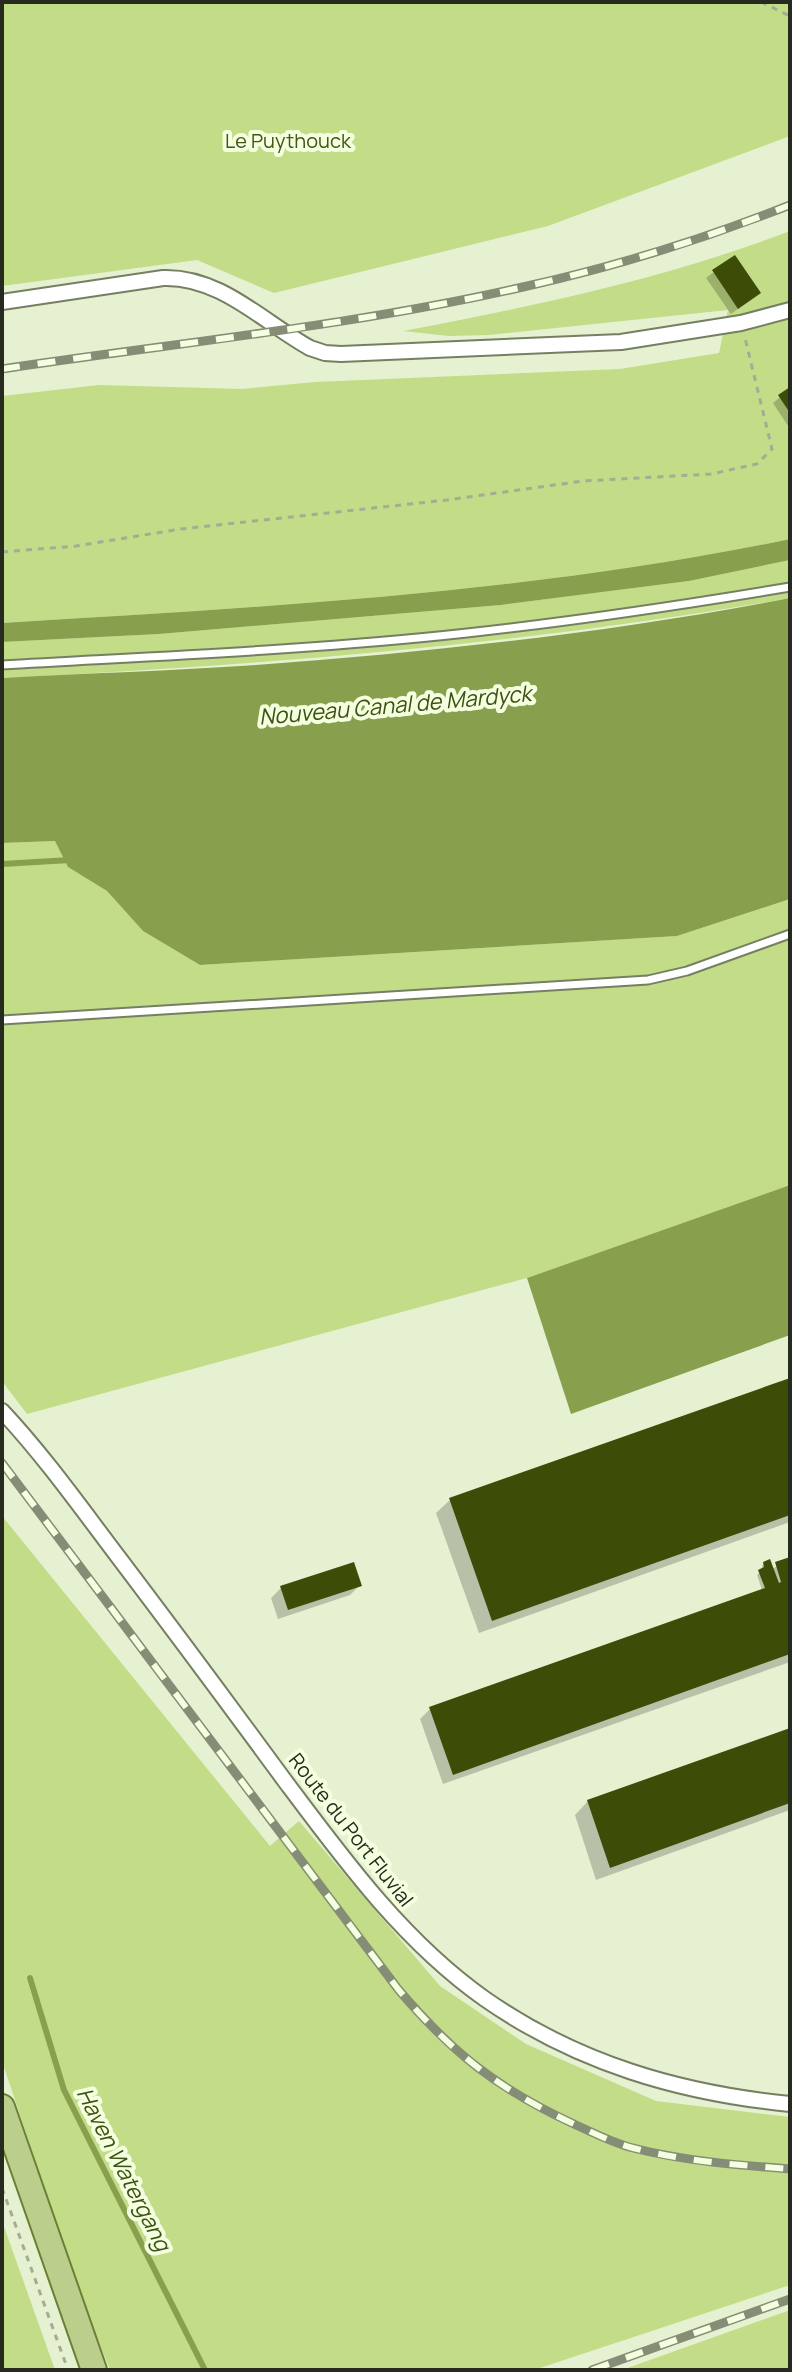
<svg xmlns="http://www.w3.org/2000/svg" width="792" height="2372" font-family="Manrope,sans-serif">
<style>
.green{fill:#c2dc88}
.water{fill:#88a04d}
.shadow{fill:#0003}
.lines{fill:none;stroke-linecap:round;stroke-linejoin:round}
.stream{stroke:#88a04d;stroke-width:6}
.building{fill:#3d4d08}
.service-casing{stroke:#757f62;stroke-width:11}
.minor-casing{stroke:#757f62;stroke-width:18}
.primary-casing{stroke:#6b8034;stroke-width:28}
.path{stroke:#a4ac93;stroke-width:3;stroke-dasharray:6 6;stroke-linecap:butt}
.service{stroke:#fff;stroke-width:7}
.minor{stroke:#fff;stroke-width:14}
.primary{stroke:#bcce8c;stroke-width:24}
.rail-casing{stroke:#858d77;stroke-width:9}
.rail{stroke:#f3ffde;stroke-width:6;stroke-dasharray:18;stroke-linecap:butt}
.labels{text-anchor:middle;stroke-width:8;stroke-linejoin:round;paint-order:stroke}
.park-label{font-size:20px;fill:#455519;stroke:#f3ffde}
.street-label{font-size:20px;fill:#272b1f;stroke:#f3ffde}
.water-label{font-size:22px;font-style:italic;fill:#404f13;stroke:#f3ffde}
</style>
<rect width="100%" height="100%" fill="#e6f1d1"/>
<path class="green" d="M2 2H790V136L548 226 274 293 197 260 2 286Z
M790 231V539C531 593 265 607 2 623V396L99 385 242 389 315 382 620 369 719 353 728 310 488 335 449 336 403 331C534 306 665 279 790 231Z
M790 560V598C529 644 267 665 2 678V642L159 634 501 605 689 581Z
M56 841 68 867 107 891 143 931 200 965 677 936 790 899V1185L527 1278 27 1414 2 1381V843Z
M2 1516 270 1846 299 1821 440 1986 526 2044 656 2101 790 2117V2285L534 2370H110L78 2289 2 2061Z
M2 2221 55 2370H2Z
M790 2310V2370H622Z"/>
<path class="water" d="M790 539V560L689 581 501 605 159 634 2 642V623C265 607 531 593 790 539Z
M790 598V899L677 936 200 965 143 931 107 891 68 867 55 841 2 843V678C87 673 171 671 256 665 435 652 614 632 790 598Z
M790 1185V1335L571 1414 527 1278Z"/>
<path class="shadow" d="M734 257 759 293 731 314 706 278Z
M790 389V429L773 403Z
M790 1380V1522L479 1633 436 1513 450 1500Z
M790 1559V1662L443 1784 420 1719 430 1709 762 1590 757 1575 762 1570V1566L764 1563 772 1569Z
M360 1585 350 1595 278 1619 271 1598 281 1588Z
M790 1730V1810L596 1880 575 1815 588 1801Z"/>
<g class="lines">
<path class="stream" d="M2 864 70 860
M30 1978 64 2090 205 2370"/>
</g>
<path class="building" d="M735 255 761 293 738 309 712 270Z
M790 387V413L778 395Z
M790 1378V1515L492 1621 449 1498Z
M790 1557V1654L453 1775 429 1707 765 1588 758 1570 764 1567 763 1562 770 1559 779 1583 781 1582 775 1562Z
M354 1562 362 1586 288 1610 280 1586Z
M790 1728V1803L610 1868 587 1800Z"/>
<g class="lines">
<g class="service-casing">
<path id="service" d="M2 665C157 656 312 650 467 633 575 621 683 605 790 587
M2 1020 648 980 687 971 790 934"/>
</g>
<g class="minor-casing">
<path id="minor" d="M2 302 163 278C220 276 263 322 310 348L325 353 341 354 621 342 741 323 790 310
M2 1411C45 1457 81 1508 119 1558 175 1632 230 1706 285 1781 344 1860 404 1942 485 1999 577 2063 679 2093 790 2104"/>
</g>
<g class="primary-casing">
<path id="primary" d="M2 2107 94 2370"/>
</g>
<path class="path" d="M761 2 790 16
M2 552 76 546 181 529 447 500 583 481 711 474 757 464 772 449 745 338
M2 2188 68 2370"/>
<use href="#service" class="service"/>
<use href="#minor" class="minor"/>
<use href="#primary" class="primary"/>
<g class="rail-casing">
<path id="rail" d="M2 369C175 343 352 326 523 287 614 267 704 239 790 205
M2 1463 398 1989C453 2054 498 2089 576 2125 594 2133 613 2143 633 2148 684 2161 737 2165 790 2169
M592 2370 790 2299"/>
</g>
<use href="#rail" class="rail"/>
</g>
<g class="labels">
<g class="park-label">
<text x="288" y="148">Le Puythouck</text>
</g>
<g class="street-label">
<text transform="translate(351 1830) rotate(52)" y="7">Route du Port Fluvial</text>
</g>
<g class="water-label">
<text transform="translate(395 705) rotate(-5)" y="8">Nouveau Canal de Mardyck</text>
<text transform="translate(124 2169) rotate(63)" y="8">Haven Watergang</text>
</g>
</g>
<rect width="792" height="2372" fill="none" stroke="#272b1f" stroke-width="8"/>
</svg>
